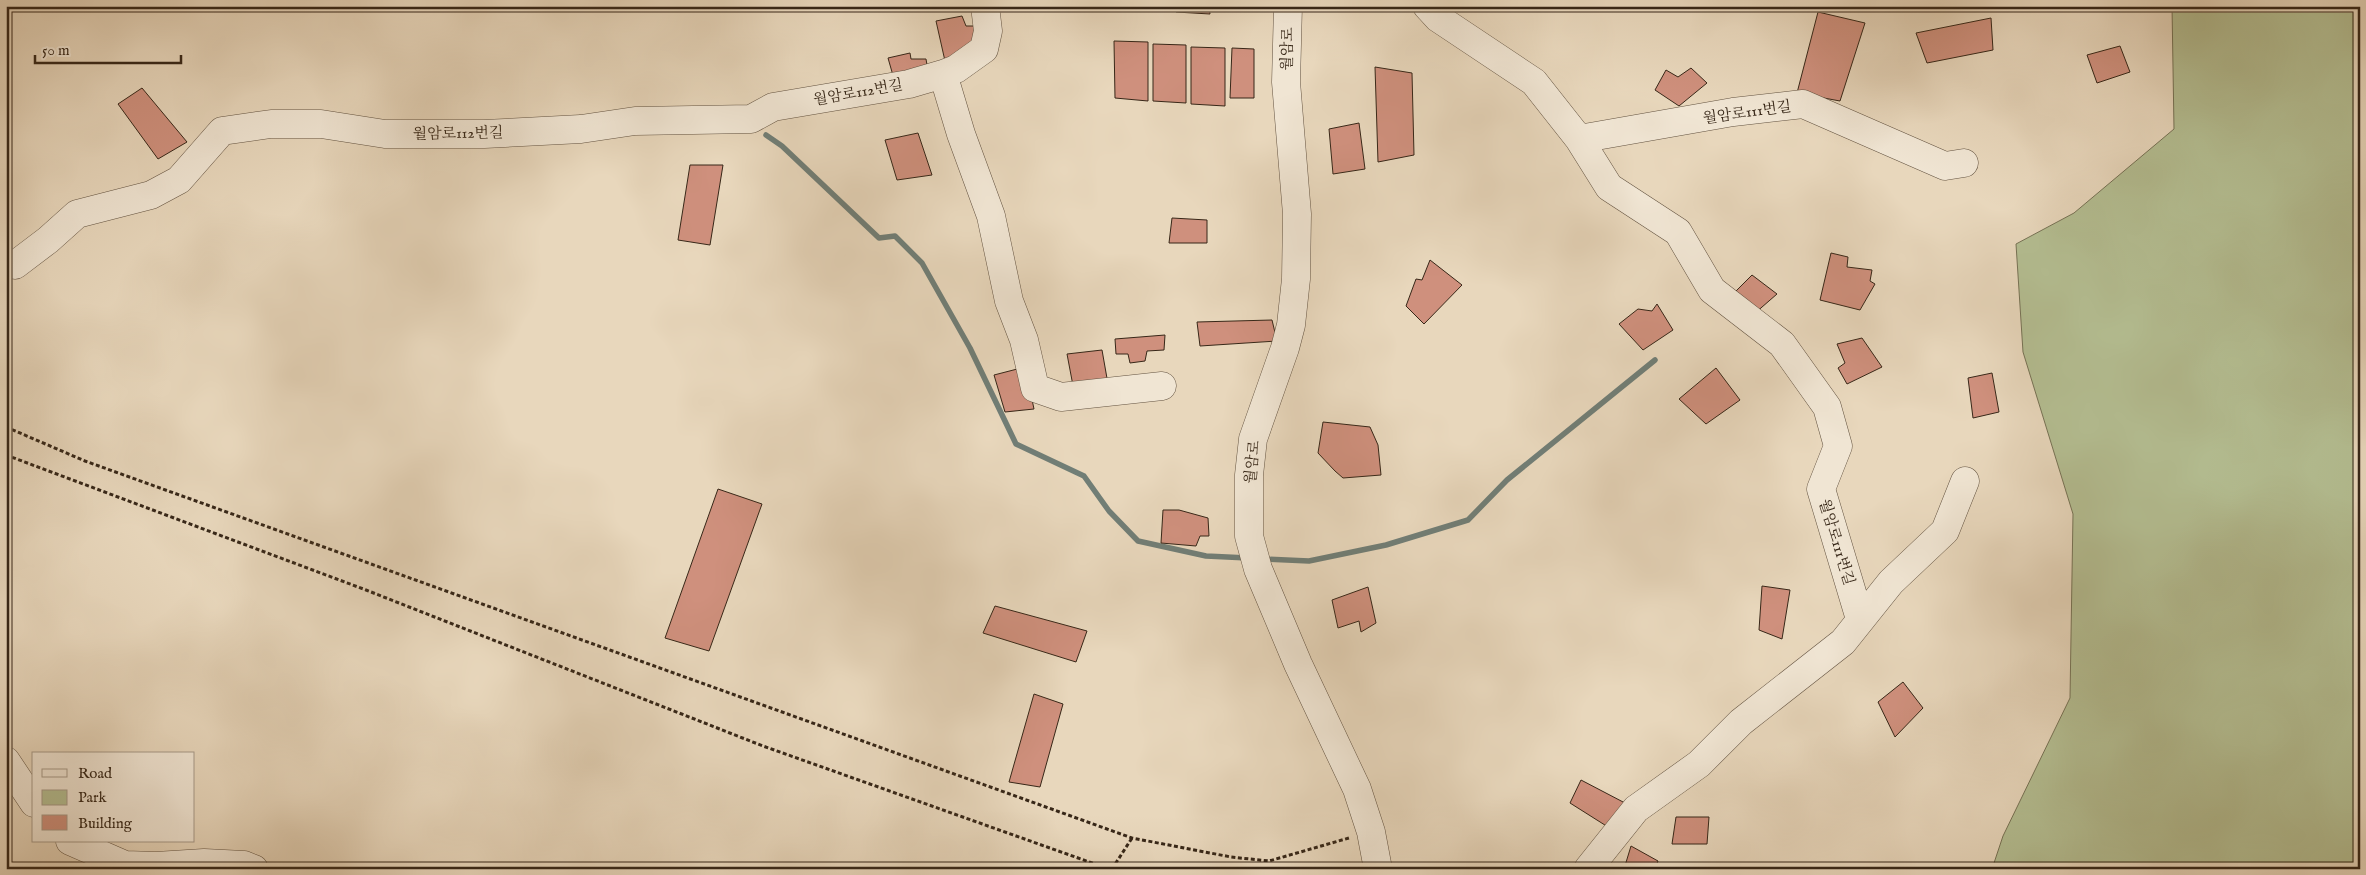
<svg xmlns="http://www.w3.org/2000/svg" width="2366" height="875" font-family="'IM FELL English','Noto Serif KR',serif">
<style>
.green{fill:#b4be92;stroke:#767255}
.lines{fill:none;stroke-linecap:round;stroke-linejoin:round}
.stream{stroke:#717e76;stroke-width:5.5}
.building{fill:#cf907d;stroke:#372718}
.minor-casing{stroke:#635341;stroke-width:29}
.path{stroke:#372718;stroke-width:3;stroke-dasharray:4 2.5;stroke-linecap:butt}
.minor{stroke:#f0e5d3;stroke-width:28}
.labels{text-anchor:middle;stroke-width:5;stroke-linejoin:round;paint-order:stroke}
.street-label{font-size:15px;fill:#372718;stroke:#f0e5d3}
</style>
<rect width="100%" height="100%" fill="#e8d7bc"/>
<filter id="stains"><feTurbulence type="fractalNoise" baseFrequency=".004" numOctaves="4"/><feColorMatrix values="0 0 0 0 .2 0 0 0 0 .09 0 0 0 0 .02 0 0 0 .5 -.17"/></filter>
<radialGradient id="worn" r=".72"><stop offset=".6" stop-color="#630" stop-opacity="0"/><stop offset="1" stop-color="#630" stop-opacity=".3"/></radialGradient>
<path class="green" d="M2172 6H2360V869H1992L2003 836 2070 698 2073 514 2023 352 2016 244 2074 213 2174 129Z"/>
<g class="lines">
<path class="stream" d="M766 135 782 146 879 238 895 236 922 263 970 348 1016 444 1084 476 1109 511 1138 541 1206 556 1248 558
M1262 559 1309 561 1386 545 1468 520 1507 480 1655 360"/>
</g>
<path class="building" d="M1176 6H1209L1210 14 1176 12Z
M1253 6V9L1220 7V6Z
M1818 12 1865 23 1840 101 1797 93Z
M962 16 966 26H974L976 50 945 61 936 21Z
M1991 18 1993 50 1927 63 1916 33Z
M1114 41 1148 42V101L1115 98Z
M1153 44 1186 45V103L1153 101Z
M2120 46 2130 72 2097 83 2087 55Z
M1191 47 1225 48V106L1191 104Z
M1232 48 1254 49V98H1230Z
M910 53 911 59H926L928 71 894 79 888 58Z
M1375 67 1412 73 1414 155 1378 162Z
M1691 68 1707 83 1679 106 1655 90 1666 70 1678 77Z
M142 88 187 142 158 159 118 104Z
M1359 123 1365 169 1333 174 1329 129Z
M918 133 932 175 897 180 885 140Z
M690 165H723L710 245 678 240Z
M1172 218 1207 220V243H1169Z
M1831 253 1848 257 1847 267 1872 270 1870 281 1875 284 1860 310 1820 300Z
M1430 260 1462 285 1424 324 1406 306 1416 279 1422 280Z
M1752 275 1777 294 1754 314 1730 297Z
M1657 304 1673 330 1643 350 1619 324 1638 309 1652 311Z
M1272 320 1277 341 1200 346 1197 322Z
M1165 335 1164 350 1147 351 1145 361 1130 363 1128 354H1116L1115 339Z
M1862 338 1882 367 1847 384 1838 368 1845 363 1837 344Z
M1102 350 1108 384 1074 391 1067 354Z
M1025 367 1034 409 1005 412 994 375Z
M1716 368 1740 400 1706 424 1679 399Z
M1992 373 1999 412 1973 418 1968 378Z
M1323 422 1370 427 1378 445 1381 475 1343 478 1335 471 1318 453Z
M718 489 762 504 709 651 665 638Z
M1163 510H1179L1208 518 1209 536H1200L1196 546 1161 543Z
M1762 586 1790 590 1782 639 1759 630Z
M1368 587 1376 623 1361 632 1359 621 1338 628 1332 600Z
M995 606 1087 631 1076 662 983 633Z
M1903 682 1923 708 1895 737 1878 702Z
M1034 694 1063 704 1040 787 1009 782Z
M1581 780 1625 803 1608 827 1570 803Z
M1676 817H1709L1707 844H1672Z
M1631 846 1658 861 1655 869H1624Z"/>
<g class="lines">
<g class="minor-casing">
<path id="minor" d="M1288 6 1286 82 1297 214 1296 279 1291 325 1285 348 1253 439 1249 475V536L1258 569 1298 664 1357 789 1371 832 1378 869
M1427 6 1438 18 1534 82 1579 139 1609 187 1678 232 1712 290 1782 344 1827 407 1838 446 1821 489 1860 619
M943 74 961 134 991 216 1009 301 1024 340 1035 388 1061 397 1162 386
M1579 139 1733 112 1803 104 1945 166 1964 163
M15 265 48 240 77 214 151 195 179 180 222 131 271 124H321L385 134H484L581 129 635 121 751 119 773 107 909 84 943 74 956 69 984 49 988 31 985 6
M6 761 34 803
M70 841 125 865 156 866 204 863 244 865 254 869
M1588 869 1636 809 1699 764 1741 722 1843 642 1891 582 1945 531 1965 481"/>
</g>
<path class="path" d="M6 427 85 461 1132 838 1231 857 1269 861 1349 838
M6 455 366 590 763 746 1109 869
M1112 869 1132 838"/>
<use href="#minor" class="minor"/>
</g>
<g class="labels">
<g class="street-label">
<text transform="translate(1287 49) rotate(-89)" y="5">월암로</text>
<text transform="translate(858 92) rotate(-10)" y="5">월암로112번길</text>
<text transform="translate(1747 112) rotate(-8)" y="5">월암로111번길</text>
<text transform="translate(458 133) rotate(-1)" y="5">월암로112번길</text>
<text transform="translate(1252 462) rotate(-84)" y="5">월암로</text>
<text transform="translate(1837 542) rotate(73)" y="5">월암로111번길</text>
</g>
</g>
<rect width="2366" height="875" fill="none" stroke="#e8d7bc" stroke-width="25"/>
<rect x="8" y="8" width="2351" height="860" fill="none" stroke="#372718" stroke-width="2.5"/>
<rect x="12" y="12" width="2341" height="850" fill="none" stroke="#372718"/>
<rect x="32" y="752" width="162" height="90" fill="#f0e5d3" stroke="#a69988"/>
<rect x="42" y="769" width="25" height="8" fill="#f0e5d3" stroke="#a69988"/>
<text x="78" y="778" font-size="15" fill="#372718">Road</text>
<rect x="42" y="790" width="25" height="15" fill="#b4be92" stroke="#a69988"/>
<text x="78" y="802" font-size="15" fill="#372718">Park</text>
<rect x="42" y="815" width="25" height="15" fill="#cf907d" stroke="#a69988"/>
<text x="78" y="828" font-size="15" fill="#372718">Building</text>
<path d="M35 55v8h146v-8" fill="none" stroke="#372718" stroke-width="2.5"/>
<text x="42" y="55" font-size="15" fill="#372718" stroke="#f0e5d3" stroke-width="4" paint-order="stroke">50 m</text>
<rect width="100%" height="100%" filter="url(#stains)"/>
<rect width="100%" height="100%" fill="url(#worn)"/>
</svg>
